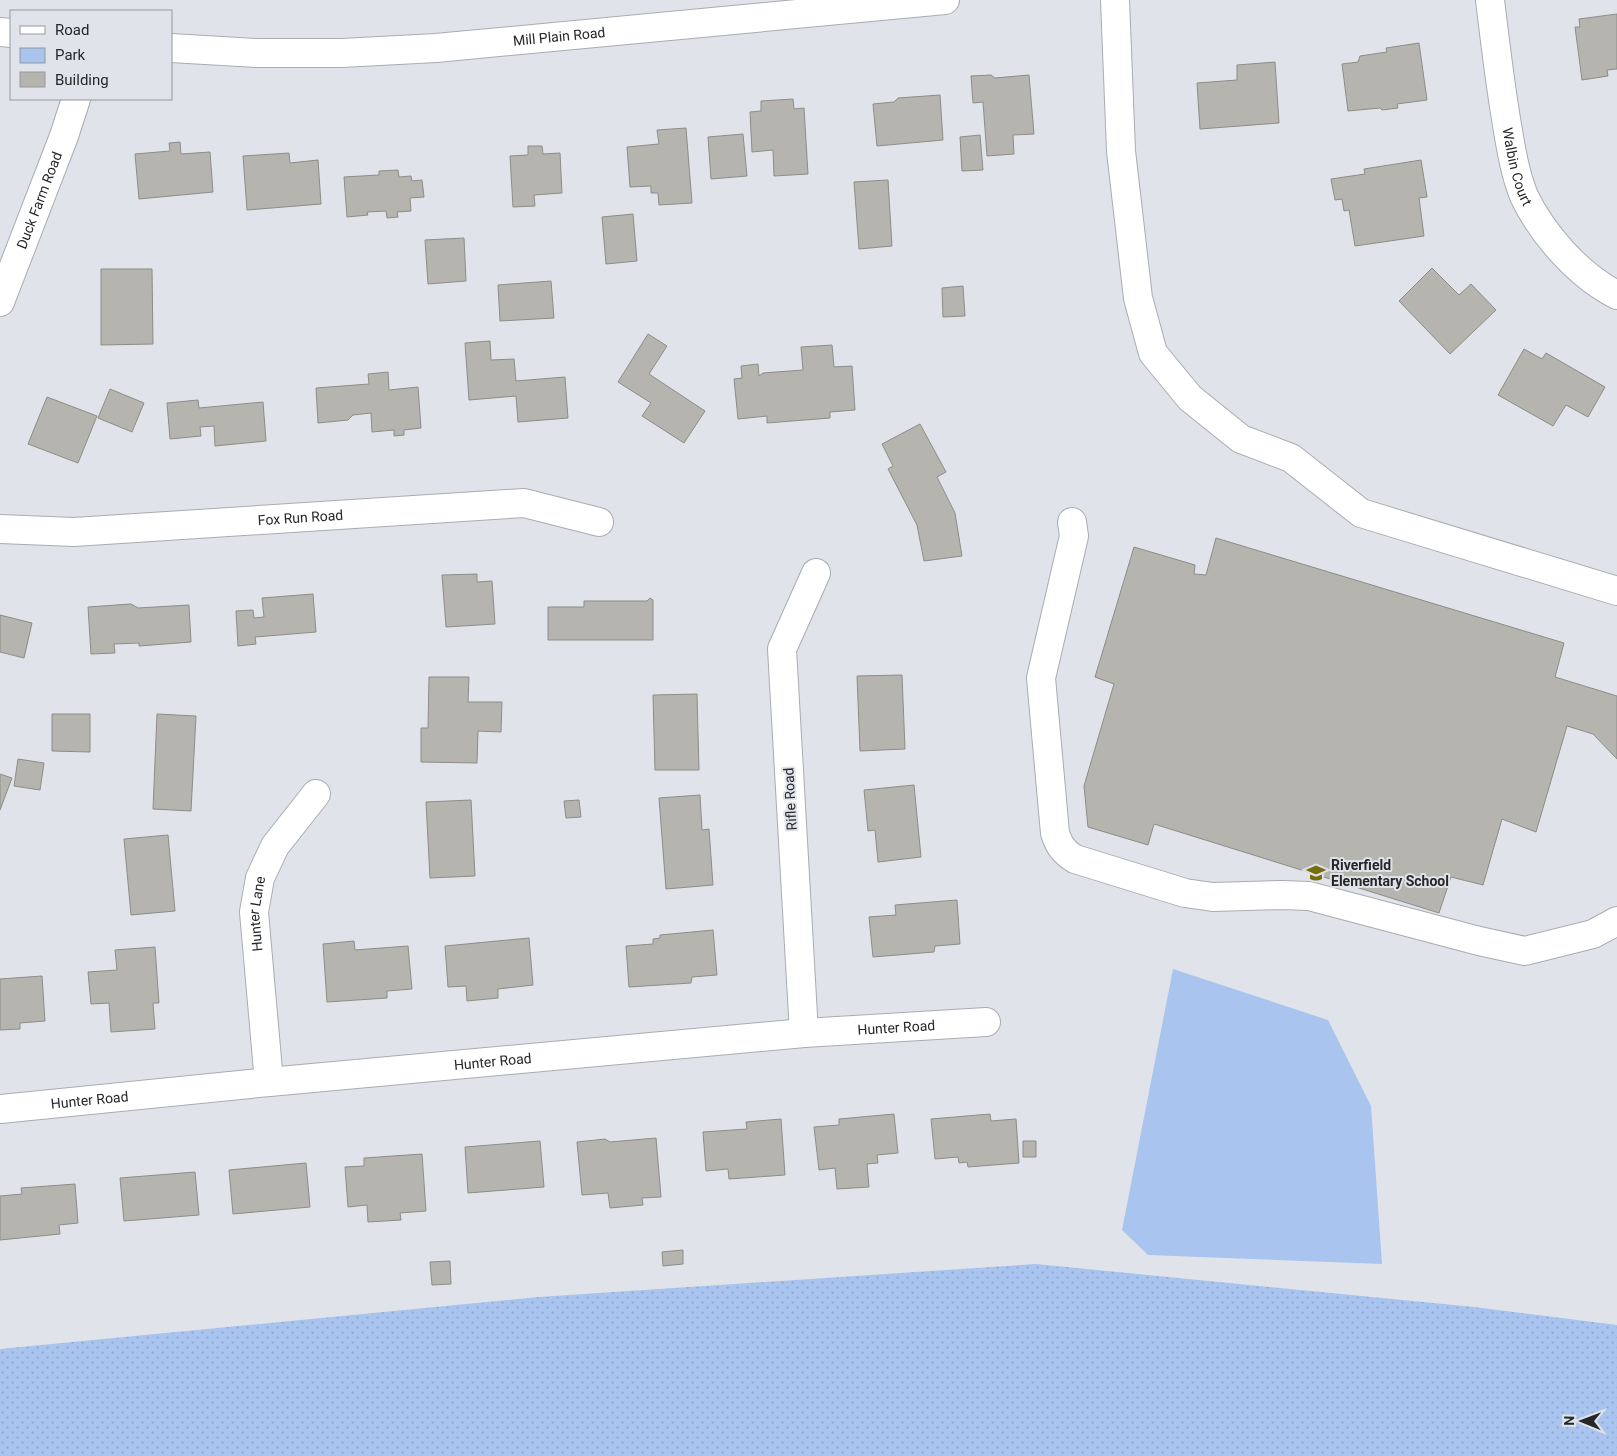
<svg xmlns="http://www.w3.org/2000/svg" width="1617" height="1456" font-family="Roboto,sans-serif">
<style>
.green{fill:url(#green-dots)}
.pitch{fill:#a8c4ef}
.building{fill:#b5b4ae;stroke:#8d8c86}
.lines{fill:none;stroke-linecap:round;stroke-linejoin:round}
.minor-casing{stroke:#a8acb2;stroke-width:30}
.major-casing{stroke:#a8acb2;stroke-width:30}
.minor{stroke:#fff;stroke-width:28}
.major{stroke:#fff;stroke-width:28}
.labels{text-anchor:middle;stroke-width:4;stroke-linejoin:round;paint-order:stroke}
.street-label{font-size:14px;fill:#252729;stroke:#e0e4ea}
.poi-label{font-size:14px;font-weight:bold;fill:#252729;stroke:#e0e4ea;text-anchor:start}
</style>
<defs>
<pattern id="green-dots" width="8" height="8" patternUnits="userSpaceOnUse" patternTransform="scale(1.25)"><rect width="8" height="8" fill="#a8c4ef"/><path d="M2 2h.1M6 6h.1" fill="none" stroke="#90a8cd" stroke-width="1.8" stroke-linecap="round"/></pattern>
</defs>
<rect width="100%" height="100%" fill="#e0e4ea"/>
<path class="green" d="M1036 1264 1474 1307 1617 1325V1456H0V1349L539 1297Z"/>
<path class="pitch" d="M1173 969 1328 1020 1371 1106 1382 1264 1148 1255 1122 1230Z"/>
<path class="building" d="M1617 14V69L1607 70 1608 76 1582 80 1575 27H1580L1579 19Z
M1419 43 1427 100 1397 104 1398 108 1382 110 1380 108 1348 111 1342 64 1358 62 1360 56 1387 52 1386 48Z
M1275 62 1279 123 1200 129 1197 83 1237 80V65Z
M991 75 995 78 1029 75 1034 134 1013 135 1014 154 987 156 983 102 973 103 971 76Z
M940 95 943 140 877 146 873 104 894 102 898 98Z
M793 99 794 109 804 108 808 174 774 176 773 150 752 152 750 112 761 111V101Z
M686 128 692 203 659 205 658 193H651V186L630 187 627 147 659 144 657 130Z
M743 134 747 176 711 179 708 137Z
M980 135 983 170 962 171 960 137Z
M180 142 181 154 210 152 213 192 139 199 135 154 170 151 169 143Z
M528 146H542L543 154 560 153 562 193 534 195 535 206 513 207 510 156 528 155Z
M289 153 290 163 318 160 321 204 247 210 243 156Z
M1421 160 1427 197 1419 198 1424 236 1355 246 1349 210 1344 211 1342 199 1335 200 1331 179 1365 174 1364 169Z
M398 170 399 177 411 176 412 181 422 180 424 197 410 198 411 211 397 212 398 217 387 218 386 211 367 212 368 215 347 217 344 177 379 175V171Z
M888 180 892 246 859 249 854 182Z
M633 214 637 261 606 264 602 217Z
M464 238 466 281 428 284 425 240Z
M1432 268 1459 295 1471 284 1496 310 1450 354 1399 301Z
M101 269H152L153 344 101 345Z
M551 281 554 318 500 321 498 285Z
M963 286 965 316 943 317 942 288Z
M648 334 667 346 649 374 705 411 684 443 642 416 651 403 618 382Z
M490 341 491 360 514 359 516 381 565 377 568 418 518 422 516 396 469 400 465 343Z
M832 345 834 367 852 366 855 410 830 412V418L767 423V416L738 419 734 379 742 378 741 366 758 364 759 376 763 373 803 370 801 347Z
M1524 349 1542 359 1546 353 1605 387 1588 417 1566 405 1553 426 1498 395Z
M388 372 389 390 418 387 421 428 404 430V435L394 436V430L372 432 371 413 353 415 348 420 318 423 316 388 369 384 368 374Z
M110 389 144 403 132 432 98 418Z
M47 397 97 416 78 463 28 444Z
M198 400 199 408 263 402 266 441 215 446 214 426 200 427 201 436 170 439 167 403Z
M920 424 946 472 937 477 955 513 962 556 924 561 917 525 888 469 893 466 882 444Z
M1216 538 1564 643 1555 677 1617 696V759L1593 734 1567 726 1536 832 1502 819 1483 885 1451 877 1439 913 1154 824 1148 845 1088 827 1084 786 1114 684 1095 677 1134 547 1195 565 1194 574 1206 575Z
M477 574V582L492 581 495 624 446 627 442 575Z
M313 594 316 632 255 637 256 644 238 646 236 611 253 610 254 618 264 617 262 598Z
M650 598 653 600V640H548V607H584V601H647Z
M131 604 138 608 189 605 191 642 139 646V643L114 644 115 653 91 654 88 607Z
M0 615 32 623 24 658 0 652Z
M902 675 905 749 860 751 857 676Z
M429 677H469L468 702H502L501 732 478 731 477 763 421 762V728H428Z
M697 694 699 770H655L653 695Z
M52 714H90V752L52 751Z
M157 714 196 716 191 811 153 809Z
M18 759 44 763 40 790 14 786Z
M0 774 12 778 0 810Z
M914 785 921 857 878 862 875 830 868 831 864 790Z
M700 795 702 830 709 829 713 885 666 889 659 798Z
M471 800 475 876 430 878 426 802Z
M579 800 581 817 566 818 564 801Z
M168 835 175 911 131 915 124 839Z
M957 900 960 944 935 946 934 952 873 957 869 917 896 915 895 905Z
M713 930 717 975 692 977 691 983 629 987 626 946 653 944V939L660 938V935Z
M529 938 533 985 498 989V998L467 1001 466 986 448 987 445 946Z
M354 941 355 950 408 946 412 989 387 991V998L327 1002 323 944Z
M155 947 159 1003H153L155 1029 111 1032 109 1003 91 1004 88 972 117 970 115 950Z
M42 976 45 1021 20 1023V1029L0 1030V979Z
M894 1114 898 1153 877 1155 878 1163 867 1164 869 1187 837 1189 835 1168 819 1170 814 1127 839 1125V1119Z
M990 1114 991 1121 1016 1119 1019 1163 968 1167 967 1162 959 1163 958 1157 935 1159 931 1119Z
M781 1119 785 1175 729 1179 728 1169 706 1171 703 1132 747 1129 746 1122Z
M656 1138 661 1197 642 1198 643 1205 610 1208 608 1193 582 1195 577 1142 605 1139 610 1142Z
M540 1141 544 1187 468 1193 465 1147Z
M1023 1141H1036V1157H1023Z
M422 1154 426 1211 400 1213 401 1220 368 1222 367 1205 348 1207 345 1167 364 1166V1158Z
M306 1163 310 1207 233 1214 229 1170Z
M195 1172 199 1215 124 1221 120 1178Z
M75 1184 78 1223 59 1225 60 1234 0 1240V1196L22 1194 21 1188Z
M683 1250V1264L663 1266 662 1252Z
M450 1261 451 1284 432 1285 430 1262Z"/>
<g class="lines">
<g class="minor-casing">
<g id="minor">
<path d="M1115 0 1121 151 1138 298 1153 353 1190 398 1241 439 1291 458 1361 513 1617 591"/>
<path id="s1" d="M1490 0C1495 42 1500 84 1507 125 1511 149 1515 174 1524 196 1542 234 1579 276 1617 295"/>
<path id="s2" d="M0 302 64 136 76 99"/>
<path d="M1072 522 1074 536 1041 678 1055 833C1059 846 1064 852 1075 859L1185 893 1213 897 1281 895 1309 896 1479 941 1525 951 1593 934 1617 921"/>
<path id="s3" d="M0 529 74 532 524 503 599 522"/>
<path d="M804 1033 782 649 816 573"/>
<path id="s4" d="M269 1082 254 912 260 878 275 846 316 794"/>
<path id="s5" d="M0 1109 269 1082 804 1033 986 1022"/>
</g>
</g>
<g class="major-casing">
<g id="major">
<path d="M0 32 11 33"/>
<path id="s6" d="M171 48 257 53H342L436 48 945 0"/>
</g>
</g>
<use href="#minor" class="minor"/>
<use href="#major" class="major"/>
</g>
<defs>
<g id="school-bare" transform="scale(1.5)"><path d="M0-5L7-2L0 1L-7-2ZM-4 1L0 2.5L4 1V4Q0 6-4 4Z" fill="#766e0c" stroke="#e0e4ea" stroke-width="2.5" paint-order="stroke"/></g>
</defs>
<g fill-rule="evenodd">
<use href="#school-bare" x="1316" y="873"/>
</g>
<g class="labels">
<g class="street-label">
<text dy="5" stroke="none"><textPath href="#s6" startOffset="389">Mill Plain Road</textPath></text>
<text dy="5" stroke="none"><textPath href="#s1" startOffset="169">Walbin Court</textPath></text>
<text dy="5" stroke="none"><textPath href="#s2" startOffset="109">Duck Farm Road</textPath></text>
<text dy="5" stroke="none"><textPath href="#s3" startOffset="301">Fox Run Road</textPath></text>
<text transform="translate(790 799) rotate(-93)" y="5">Rifle Road</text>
<text dy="5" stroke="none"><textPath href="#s4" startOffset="169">Hunter Lane</textPath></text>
<text dy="5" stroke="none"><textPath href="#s5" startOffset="900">Hunter Road</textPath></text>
<text dy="5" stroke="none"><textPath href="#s5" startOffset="495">Hunter Road</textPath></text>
<text dy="5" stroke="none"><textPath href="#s5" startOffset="90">Hunter Road</textPath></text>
</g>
<g class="poi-label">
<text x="1331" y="870">Riverfield<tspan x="1331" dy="16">Elementary School</tspan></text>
</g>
</g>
<rect x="10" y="10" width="162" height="90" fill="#e0e4ea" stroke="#95989d"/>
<rect x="20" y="26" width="25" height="8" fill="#ffffff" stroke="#95989d"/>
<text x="55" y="35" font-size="15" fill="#252729">Road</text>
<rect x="20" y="48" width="25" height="15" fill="#a8c4ef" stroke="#95989d"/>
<text x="55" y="60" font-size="15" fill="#252729">Park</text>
<rect x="20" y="72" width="25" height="15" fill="#b5b4ae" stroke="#95989d"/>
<text x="55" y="85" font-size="15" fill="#252729">Building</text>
<g transform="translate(1582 1421) rotate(271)" stroke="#e0e4ea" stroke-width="4" paint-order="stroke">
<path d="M0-4L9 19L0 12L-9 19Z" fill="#252729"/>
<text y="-8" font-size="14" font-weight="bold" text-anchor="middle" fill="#252729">N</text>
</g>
</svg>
